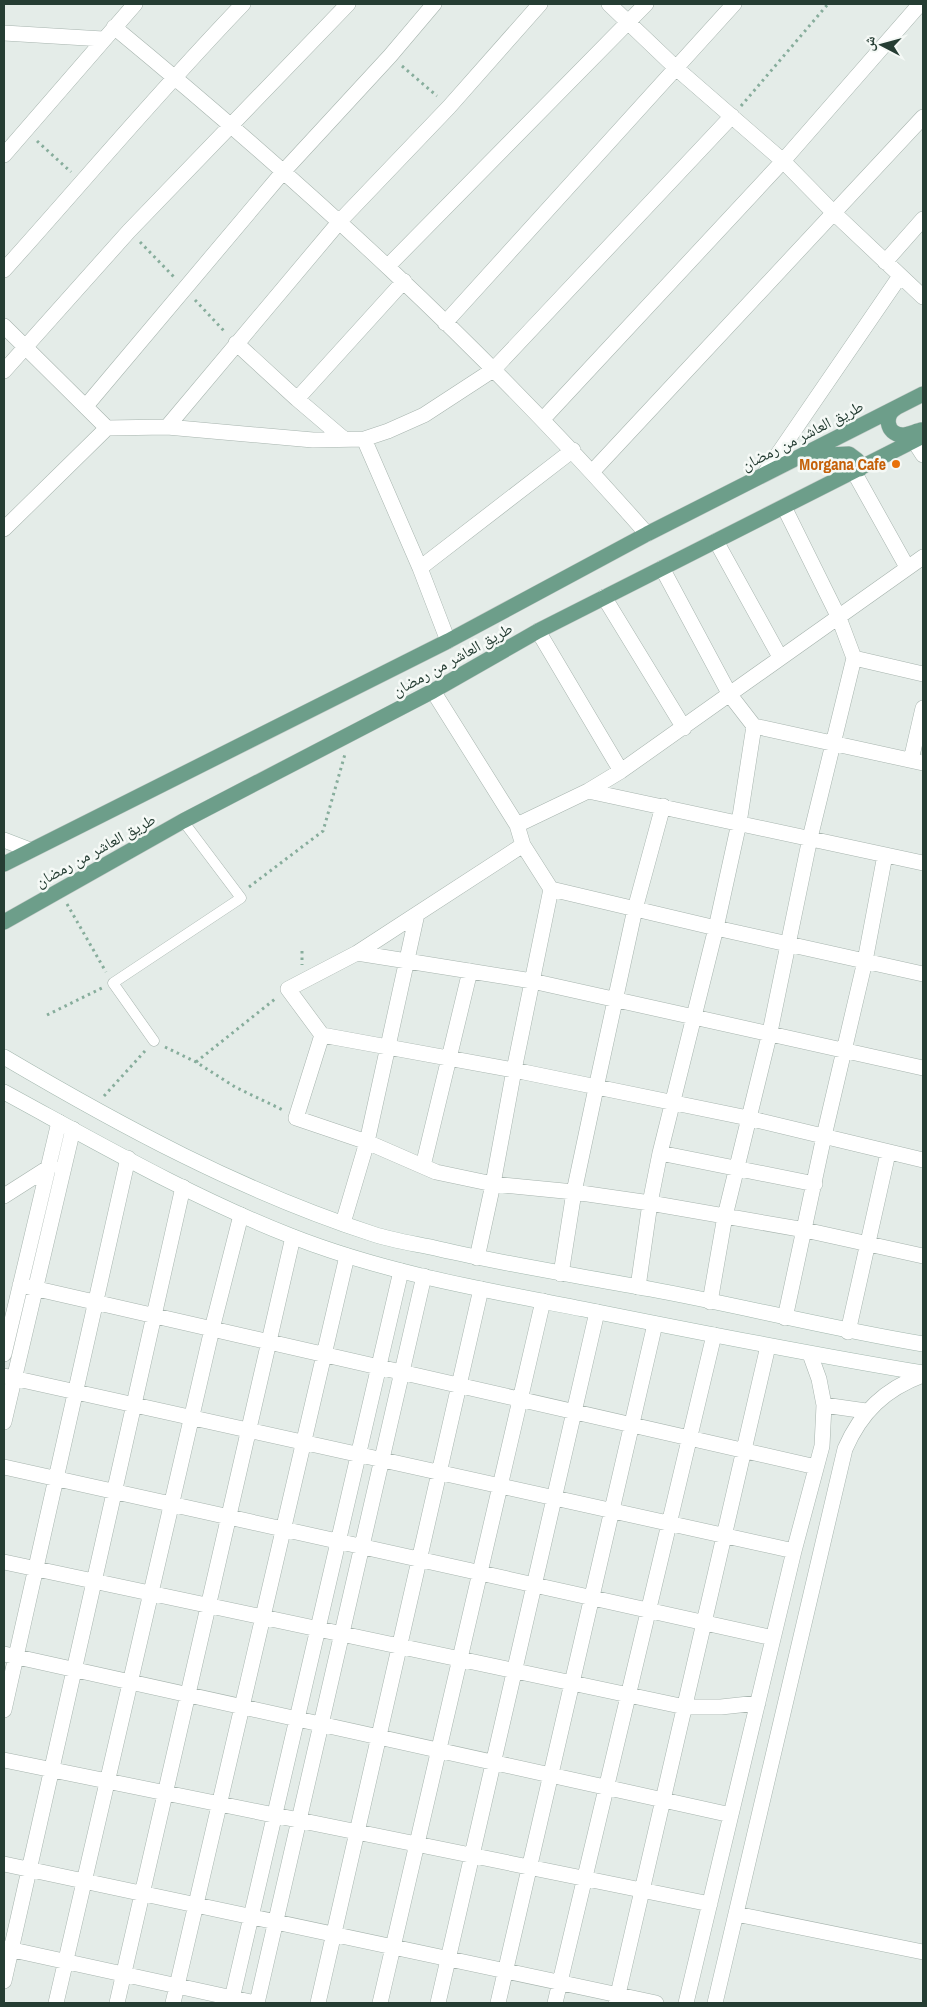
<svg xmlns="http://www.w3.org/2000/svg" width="927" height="2007" font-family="'Archivo Narrow','Noto Naskh Arabic',sans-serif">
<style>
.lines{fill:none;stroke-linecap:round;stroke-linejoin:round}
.lane-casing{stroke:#a7b4ae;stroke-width:11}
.street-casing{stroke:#a7b4ae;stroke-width:16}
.secondary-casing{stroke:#a3b7ae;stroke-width:16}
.primary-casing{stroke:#c2c9c6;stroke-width:16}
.path{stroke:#87ad9c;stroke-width:3;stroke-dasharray:2.5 4;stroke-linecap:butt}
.lane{stroke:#fff;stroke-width:10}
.street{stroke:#fff;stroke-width:15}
.secondary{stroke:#fff;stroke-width:15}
.primary{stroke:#6d9e8a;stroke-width:15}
.food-dot{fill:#e8710a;stroke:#f5f9f6;stroke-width:2}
.labels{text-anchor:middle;stroke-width:5;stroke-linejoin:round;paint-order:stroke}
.street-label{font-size:16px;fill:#253d33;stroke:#f5f9f6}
.food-label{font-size:16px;font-weight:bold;fill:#c56008;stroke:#f5f9f6;text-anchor:end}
</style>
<rect width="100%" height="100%" fill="#e4ece8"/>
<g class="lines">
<g class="lane-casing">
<path id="lane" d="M154 1041 113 983 241 898 183 821"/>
</g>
<g class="street-casing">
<path id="street" d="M609 4 676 68 783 161 834 213 923 297
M114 27C303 183 485 349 647 534
M4 33 103 39
M4 155 135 4
M885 262 923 219
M388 266 646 4
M4 270C84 181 160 90 243 4
M445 323 734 4
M4 326 107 428 167 427 313 440 364 439 388 431 424 415 493 370 732 116
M236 343 297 399 404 281
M4 371 129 231 348 4
M297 399 344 439
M86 406 283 172 390 56 434 4
M543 419 783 161 920 4
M167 427 340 221 449 107 540 4
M364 439 420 568
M914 441 923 455
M592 472 923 117
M854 472 907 567
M765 473 900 276
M4 529 107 428
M716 541 780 657
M662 568 730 695 754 726 923 763
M604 597 684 728
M538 631 621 771
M448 641 420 568 573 450
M854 658 923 674
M433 691 517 825 523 845 551 889 514 1070 493 1184 477 1258
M911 760 923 708
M588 791 923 863
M517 825 588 791 621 771 923 557
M551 889 716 928 923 974
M357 953 523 845
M322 1035 296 1118 367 1142 436 1172 493 1184 574 1192 650 1203 805 1230 923 1256
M923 1068 532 981 357 953 288 989 322 1035 514 1070 748 1118 923 1160
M660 1153 815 1184
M423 1166 470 971
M4 1196 51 1166
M343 1223 367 1142 417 914
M561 1274 574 1192 596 1088 635 909 663 806
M20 1285 816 1467
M638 1287 650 1203 660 1153 716 928 739 823 754 726
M710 1302 725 1216 770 1032 810 838 854 658 839 618 784 507
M785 1318 824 1136 865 961 885 855
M848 1332 888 1153
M4 1354 59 1122
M4 1376 794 1551
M824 1405 866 1411
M4 1422 73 1129
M4 1467 773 1638
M4 1562 685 1707H721L758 1703
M4 1654 731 1815
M4 1710 128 1158
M4 1760 710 1904
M4 1864 656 2003
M736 1914 923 1952
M4 1948 255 2003
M4 1981 183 1187
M56 2003 212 1329 241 1215
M117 2003 293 1237
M173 2003 347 1256
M231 2003 401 1271
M257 2003 424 1276
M318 2003 481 1289
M380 2003 543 1301
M438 2003 597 1312
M498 2003 655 1324
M555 2003 714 1335
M616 2003 768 1346
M686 2003 794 1551 822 1446 824 1405 819 1379 810 1354
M715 2003 845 1449C861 1412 885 1389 923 1375"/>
</g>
<g class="secondary-casing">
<path id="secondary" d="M4 840 30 850
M4 1057C121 1126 243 1192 373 1234 394 1241 417 1244 439 1249 509 1265 580 1276 650 1289 742 1306 832 1329 923 1344
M4 1092C98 1143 191 1197 291 1236 385 1273 485 1290 583 1309 697 1332 809 1354 923 1373"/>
</g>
<g class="primary-casing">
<path id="primary" d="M896 408C884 415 886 434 902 435 908 435 916 431 922 430
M806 456 849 454 857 460 860 469
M4 864 448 641 647 534 923 394
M4 922 183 821 433 691 538 631 923 436"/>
</g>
<path class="path" d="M402 66 437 96
M741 106 828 4
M37 141 71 172
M140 242 174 277
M195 300 225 332
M249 887 323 831 345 754
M67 904 106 972
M302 951V965
M47 1015 102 988
M165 1047 196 1062 235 1087 283 1110
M196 1062 275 999
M104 1096 145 1051"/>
<use href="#lane" class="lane"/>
<use href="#street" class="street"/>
<use href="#secondary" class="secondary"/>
<use href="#primary" class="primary"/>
</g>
<circle class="food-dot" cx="896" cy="464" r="5"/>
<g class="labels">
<g class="street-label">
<text transform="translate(802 435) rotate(-27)" y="6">طريق العاشر من رمضان</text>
<text transform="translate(452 659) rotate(-29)" y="6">طريق العاشر من رمضان</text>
<text transform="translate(95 850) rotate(-29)" y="6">طريق العاشر من رمضان</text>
</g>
<g class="food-label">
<text x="886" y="470">Morgana Cafe</text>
</g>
</g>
<rect width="927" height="2007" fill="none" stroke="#253d33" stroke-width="10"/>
<g transform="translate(882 45) rotate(276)" stroke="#f5f9f6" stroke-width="4" paint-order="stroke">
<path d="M0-4L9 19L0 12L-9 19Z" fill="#253d33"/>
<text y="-8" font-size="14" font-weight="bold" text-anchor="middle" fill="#253d33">ش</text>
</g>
</svg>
